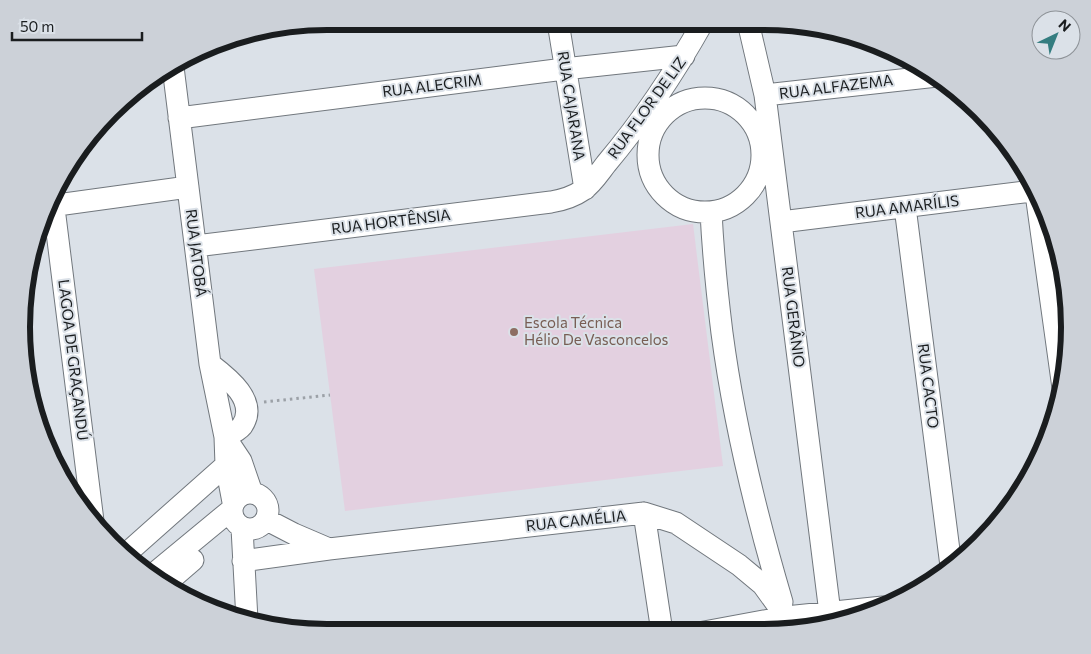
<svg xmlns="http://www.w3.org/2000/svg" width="1091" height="654" font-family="Commissioner,sans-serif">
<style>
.education{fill:#e3d0e0}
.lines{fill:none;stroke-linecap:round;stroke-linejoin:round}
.minor-casing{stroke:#71777d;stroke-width:23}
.path{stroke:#9ca1a7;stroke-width:3;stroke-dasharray:2.5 4;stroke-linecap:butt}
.minor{stroke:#fff;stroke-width:21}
.education-dot{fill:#8d6e63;stroke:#dbe1e8;stroke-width:2}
.labels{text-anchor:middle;stroke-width:4;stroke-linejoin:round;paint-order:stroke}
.street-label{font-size:15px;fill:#1a1d1f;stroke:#dbe1e8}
.education-label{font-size:15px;fill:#785e54;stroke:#dbe1e8;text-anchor:start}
.rim{fill:none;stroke:#1a1d1f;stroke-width:6}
</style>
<rect width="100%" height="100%" fill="#dbe1e8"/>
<path class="education" d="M693 224 723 466 345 511 314 269Z"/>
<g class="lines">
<g class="minor-casing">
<path id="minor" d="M558 22 585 189
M748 22 765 95 830 613
M173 67 210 364 225 437 226 465 233 502
M765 95 937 76
M648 155a57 57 0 1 1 114 0a57 57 0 1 1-114 0Z
M179 118 564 69 684 56
M53 200 93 521
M1037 201 1063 388
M50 206 188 187
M905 207 951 566
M711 212C713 252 717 293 722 333 734 424 756 514 782 602
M781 222 1032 191
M196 246 551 202C563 200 573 197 583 190 592 184 599 173 606 164 643 120 675 72 703 22
M210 364C227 377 259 401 242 426 238 431 231 434 225 437
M225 437 241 461 252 493
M232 511a18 18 0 1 1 36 0a18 18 0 1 1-36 0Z
M644 513 662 632
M267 520 294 534 329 549
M242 528 247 620
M127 553 226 465
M243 561 329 549 644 513 676 523 739 565 763 585 786 617
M151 576 231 510
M164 585 193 560
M704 632 786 617 883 607"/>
</g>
<path class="path" d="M264 402 330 395"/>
<use href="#minor" class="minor"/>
</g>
<circle class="education-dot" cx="514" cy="332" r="5"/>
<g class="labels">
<g class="street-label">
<text transform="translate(432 86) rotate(-7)" y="5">RUA ALECRIM</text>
<text transform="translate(836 87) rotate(-7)" y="5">RUA ALFAZEMA</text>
<text transform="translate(571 106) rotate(81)" y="5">RUA CAJARANA</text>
<text transform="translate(647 108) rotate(-54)" y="5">RUA FLOR DE LIZ</text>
<text transform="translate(907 207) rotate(-7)" y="5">RUA AMARÍLIS</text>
<text transform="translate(391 222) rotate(-7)" y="5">RUA HORTÊNSIA</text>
<text transform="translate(196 253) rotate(83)" y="5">RUA JATOBÁ</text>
<text transform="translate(793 317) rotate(83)" y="5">RUA GERÂNIO</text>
<text transform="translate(73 360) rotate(83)" y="5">LAGOA DE GRAÇANDÚ</text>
<text transform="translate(928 386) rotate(83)" y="5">RUA CACTO</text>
<text transform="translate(576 521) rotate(-6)" y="5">RUA CAMÉLIA</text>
</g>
<g class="education-label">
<text x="524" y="328">Escola Técnica<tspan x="524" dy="17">Hélio De Vasconcelos</tspan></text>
</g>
</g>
<path d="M0 0H1091V654H0ZM327 30H764A297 297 0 0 1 1061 327V327A297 297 0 0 1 764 624H327A297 297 0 0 1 30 327V327A297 297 0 0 1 327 30Z" fill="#ccd1d8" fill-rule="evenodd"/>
<path class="rim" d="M327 30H764A297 297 0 0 1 1061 327V327A297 297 0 0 1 764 624H327A297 297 0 0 1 30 327V327A297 297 0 0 1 327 30Z"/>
<g transform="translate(1056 35) rotate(43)"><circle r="24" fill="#dbe1e8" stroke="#8e9398"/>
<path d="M0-4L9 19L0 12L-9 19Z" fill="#347d80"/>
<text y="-8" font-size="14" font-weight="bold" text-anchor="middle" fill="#1a1d1f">N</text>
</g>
<path d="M12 32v8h130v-8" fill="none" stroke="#1a1d1f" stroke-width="2.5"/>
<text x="20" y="32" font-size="15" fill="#1a1d1f" stroke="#dbe1e8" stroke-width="4" paint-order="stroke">50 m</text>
</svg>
